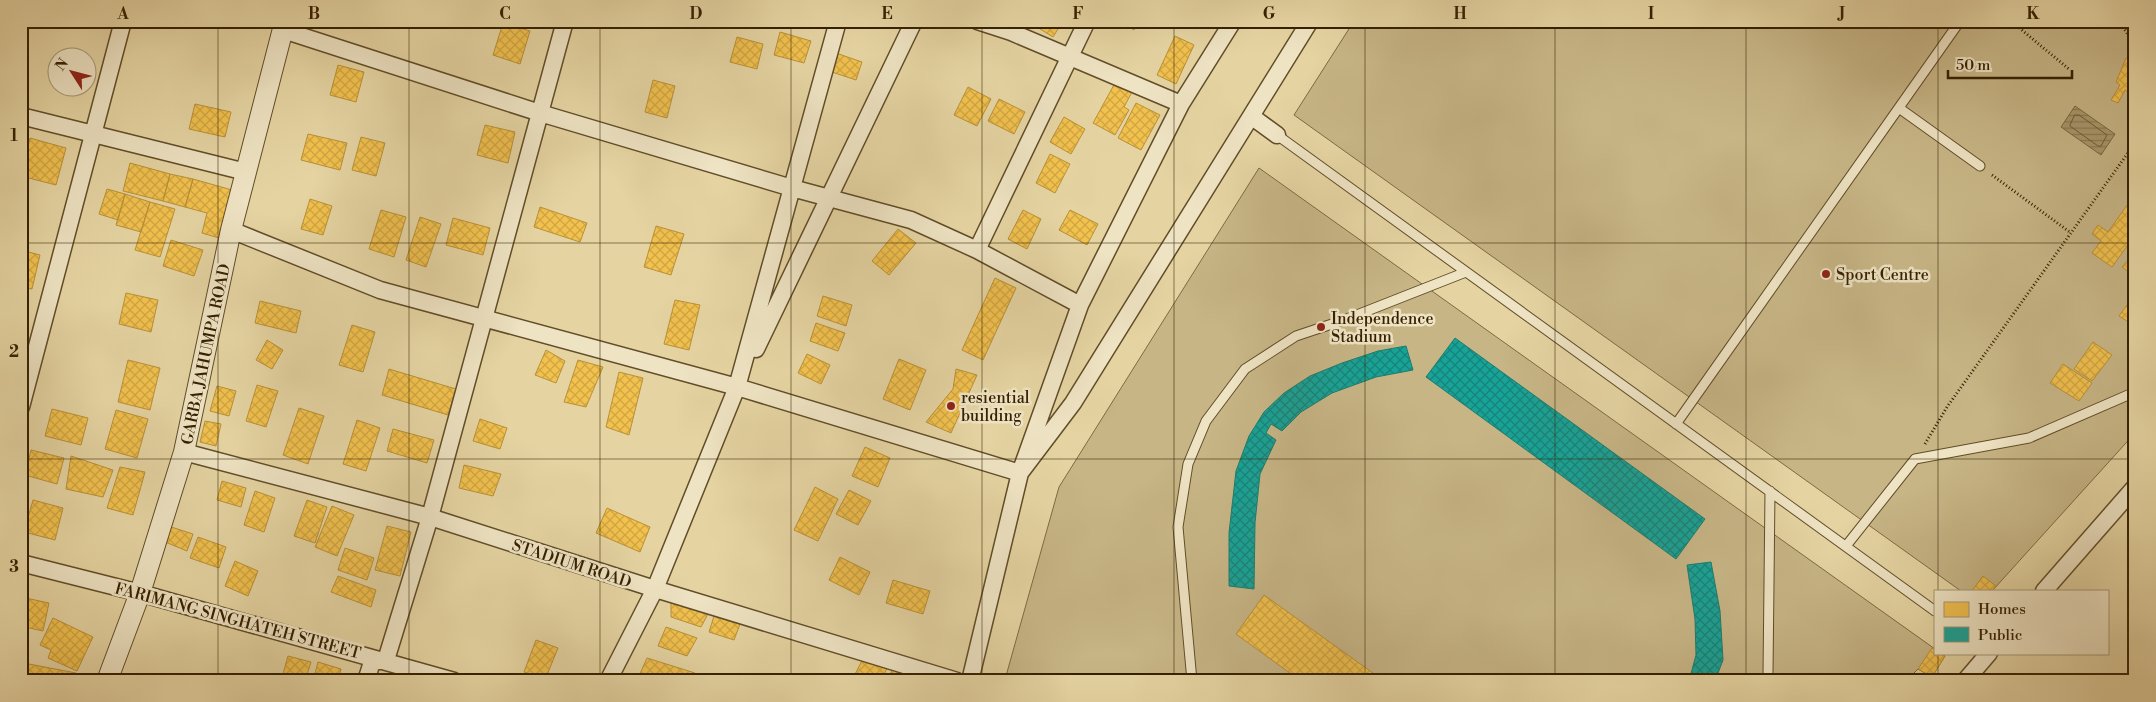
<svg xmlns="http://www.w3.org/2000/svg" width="2156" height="702" font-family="'Libre Bodoni',serif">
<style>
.grass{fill:#c7b586;stroke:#7e6a43}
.water{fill:url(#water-rules);stroke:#7b6740}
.homes{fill:url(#homes-cross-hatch);stroke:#b99137}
.public{fill:url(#public-cross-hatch);stroke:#207c6a}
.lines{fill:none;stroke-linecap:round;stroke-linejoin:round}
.shore{stroke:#6f5c36;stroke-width:1}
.service-casing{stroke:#614d28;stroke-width:11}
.minor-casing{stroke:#614d28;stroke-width:19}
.tertiary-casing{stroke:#614d28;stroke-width:22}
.path{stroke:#352000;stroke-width:3;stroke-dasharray:1 2.5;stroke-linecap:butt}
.service{stroke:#eee3c3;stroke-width:9}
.minor{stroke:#eee3c3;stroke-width:16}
.tertiary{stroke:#eee3c3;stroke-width:20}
.grid{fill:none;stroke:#352000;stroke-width:1;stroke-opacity:0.55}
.poi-dot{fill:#8f2418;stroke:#eee3c3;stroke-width:2}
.labels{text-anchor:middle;stroke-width:5;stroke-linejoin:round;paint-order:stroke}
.poi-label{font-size:16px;fill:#352000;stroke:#eee3c3;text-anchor:start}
.street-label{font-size:16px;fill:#352000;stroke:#eee3c3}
.neatline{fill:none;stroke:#352000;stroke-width:2}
.grid-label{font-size:16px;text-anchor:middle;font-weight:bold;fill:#352000}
</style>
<defs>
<pattern id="water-rules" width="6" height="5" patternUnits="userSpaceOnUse" patternTransform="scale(1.25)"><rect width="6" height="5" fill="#a9976b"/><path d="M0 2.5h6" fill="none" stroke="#8a7b56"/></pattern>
<pattern id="homes-cross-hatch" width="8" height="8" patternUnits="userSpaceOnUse" patternTransform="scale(1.25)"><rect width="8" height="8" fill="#f2c14e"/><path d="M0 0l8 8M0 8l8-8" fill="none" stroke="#d0a642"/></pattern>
<pattern id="public-cross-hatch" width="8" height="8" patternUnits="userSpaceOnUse" patternTransform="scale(1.25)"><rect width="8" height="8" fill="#17a398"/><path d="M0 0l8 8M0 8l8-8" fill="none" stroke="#16847a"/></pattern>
</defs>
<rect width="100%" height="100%" fill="#e5d4a2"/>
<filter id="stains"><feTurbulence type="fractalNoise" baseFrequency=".004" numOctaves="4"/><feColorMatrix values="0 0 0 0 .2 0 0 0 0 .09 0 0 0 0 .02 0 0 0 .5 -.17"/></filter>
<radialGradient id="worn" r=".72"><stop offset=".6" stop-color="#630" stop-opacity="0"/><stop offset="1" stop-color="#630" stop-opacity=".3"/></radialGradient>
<path class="grass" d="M1354 21H2135V433L1992 591H1961L1294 115Z
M1259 168 1935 649V653H1941L1945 656 1932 677 1918 669 1906 681H1011L1006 676 1059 487Z"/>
<path class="water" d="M2075 106 2115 134 2101 155 2061 127Z"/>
<path class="homes" d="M1040 21H1063L1053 37 1037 27Z
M1119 21H1140L1134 30Z
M1186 21H1202L1197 29Z
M503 23 530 31 520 64 493 55Z
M780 32 811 41 804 63 774 55Z
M1175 36 1194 45 1176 84 1157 75Z
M737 37 763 44 757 69 730 62Z
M833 52 862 62 856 80 826 70Z
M2126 58 2135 64V96L2125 90 2118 103 2111 100 2120 85 2116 82Z
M338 65 364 72 356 102 330 95Z
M653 80 675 86 667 118 645 112Z
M1115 83 1132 92 1124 107 1129 110 1115 135 1093 123Z
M968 87 991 99 977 126 954 115Z
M999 99 1025 112 1014 134 988 121Z
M1136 103 1160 115 1141 150 1118 138Z
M195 104 231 112 225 137 189 129Z
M1064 117 1085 129 1071 154 1050 142Z
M485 125 515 132 508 163 477 155Z
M308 134 347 143 340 170 301 160Z
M361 137 385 143 376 176 352 170Z
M30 138 66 148 56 185 21 176Z
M1050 154 1070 164 1055 193 1036 183Z
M130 163 170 174 163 201 123 191Z
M170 174 193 179 185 207 163 201Z
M193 179 232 190 219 238 202 233 207 213 185 207Z
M107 189 125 194 118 220 99 214Z
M125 194 150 202 141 232 116 225Z
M2135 194V235L2112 267 2092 253 2101 241 2092 234 2098 225 2108 232Z
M310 199 332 206 323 235 301 229Z
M150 202 175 209 160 257 135 250Z
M540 207 587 223 580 242 534 227Z
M381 210 406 217 394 257 369 249Z
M1023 210 1041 219 1027 249 1008 239Z
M1070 210 1098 224 1087 245 1059 230Z
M420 217 441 224 426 267 406 260Z
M453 218 490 228 483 255 446 245Z
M656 226 684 234 671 275 644 267Z
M898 229 916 243 889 275 872 261Z
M171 240 203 250 194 276 163 266Z
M21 250 40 255 32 289 21 287Z
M2135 252V276L2122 267Z
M995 278 1016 288 983 360 962 350Z
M126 293 158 300 151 332 119 324Z
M2135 294V326L2119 316Z
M823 296 852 305 846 326 817 316Z
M675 300 700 305 689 350 664 344Z
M260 301 301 311 296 333 255 323Z
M816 323 845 333 838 351 810 341Z
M352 325 375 332 363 372 339 365Z
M267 340 283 350 272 369 256 360Z
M2093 342 2112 355 2092 381 2074 369Z
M546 350 565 361 556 383 535 375Z
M807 354 830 365 821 384 798 373Z
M899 359 926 370 910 410 883 399Z
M128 360 160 368 150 410 118 402Z
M578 360 603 367 586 407 564 402Z
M2063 364 2092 383 2079 401 2050 383Z
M389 369 456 389 448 415 382 395Z
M956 369 977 375 951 433 926 422 953 389Z
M619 372 643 378 629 435 606 427Z
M257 385 278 391 266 427 246 421Z
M217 386 236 391 229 416 210 411Z
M299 408 324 416 308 464 283 455Z
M52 409 88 418 81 445 45 436Z
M116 410 148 419 137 458 105 449Z
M480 419 507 428 500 449 473 441Z
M357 420 380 428 366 471 343 464Z
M205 421 221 424 216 446 200 442Z
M393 429 434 440 427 463 387 451Z
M865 447 890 458 878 487 852 476Z
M31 450 64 458 57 484 25 475Z
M71 456 113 470 103 497 66 489Z
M464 465 501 474 493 496 459 488Z
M120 467 145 472 133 515 107 508Z
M222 481 246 488 241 507 217 500Z
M815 487 838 499 818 541 794 530Z
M849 490 871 501 858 525 836 514Z
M255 491 275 498 264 532 244 525Z
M33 500 63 508 55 540 24 532Z
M307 500 327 507 315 543 294 536Z
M332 506 354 515 337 556 315 547Z
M607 508 650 527 640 552 596 533Z
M165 525 193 534 187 551 158 539Z
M387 526 411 532 400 576 375 570Z
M198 537 226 547 219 568 190 558Z
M345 548 374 558 367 580 338 570Z
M840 557 870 572 859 595 829 580Z
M235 561 258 571 248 596 225 586Z
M338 576 376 590 371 607 331 592Z
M1983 576 1996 586 1992 591H1972Z
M893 580 930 591 923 614 886 603Z
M1264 595 1384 681H1301L1236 634Z
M21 597 49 603 43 631 21 626Z
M671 599 709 612 701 627 671 617Z
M714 616 740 624 734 640 709 632Z
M53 618 93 637 77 671 48 658 51 650 40 645Z
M666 627 697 638 687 656 658 646Z
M536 640 558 648 545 680 524 672Z
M1932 648 1935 650V653L1945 656 1932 677 1918 669Z
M865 655 888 666 881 681H860L853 678Z
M288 656 311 662 305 681H281Z
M647 658 695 673 693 681H650L639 676Z
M318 662 341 669 338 681H313Z
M29 664 76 673 74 681H25Z
M895 664 915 674 910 681H887Z
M2135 664V681H2122Z
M401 676 419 681H400Z"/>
<path class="public" d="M1455 338 1705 519 1676 559 1426 377Z
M1406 346 1413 370 1376 377 1332 393 1301 412 1282 431 1271 424 1266 433 1276 440 1260 474 1255 523 1254 589 1229 586V533L1236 471 1249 436 1264 412 1284 393 1310 376 1342 363 1378 351Z
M1711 562 1720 611 1723 660 1715 681H1689L1696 655 1695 619 1687 565Z"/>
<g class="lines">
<path class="shore" d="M2075 115H2079L2107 135 2101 146H2098L2070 126Z"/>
<g class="service-casing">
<path id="service" d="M1899 108 1980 166
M1277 135 1935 611
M1676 424 1960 21
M1846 546 1915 459 2029 438 2135 392
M1192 681 1178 527 1188 464 1206 421 1245 369 1296 336 1344 320 1466 272
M1766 681 1768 674 1770 491"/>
</g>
<g class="minor-casing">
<path id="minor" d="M977 21 1011 32 1181 104
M283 30 540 113 792 188 911 220 977 250 1080 305
M21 116 246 172
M1251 116 1277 135
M231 230 380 290 737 387 1020 473 1080 305 1181 104 1233 21
M977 250 1087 21
M756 349 914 21
M21 407 123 21
M184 452 430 517 655 589 957 681
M21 563 140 593 454 681
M2044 591 2135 487
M366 681 372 662 386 660 430 517 565 21
M608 681 655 589 737 387 838 21
M970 681 1020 473 1073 403 1310 21
M1965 681 1989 653"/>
</g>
<g class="tertiary-casing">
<path id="tertiary" d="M107 681 140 593 184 452 231 230 285 21"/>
</g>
<path class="path" d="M2011 21 2070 70
M2119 21 2135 45
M1992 175 2071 233
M1925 444 1947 407 2135 143"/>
<use href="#service" class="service"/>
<use href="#minor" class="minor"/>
<use href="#tertiary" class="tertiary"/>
</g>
<path class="grid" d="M218 21V681M409 21V681M600 21V681M791 21V681M982 21V681M1174 21V681M1365 21V681M1555 21V681M1746 21V681M1938 21V591M21 243H2135M21 459H2135M1938 653V681"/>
<g class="poi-dot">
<circle cx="1826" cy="274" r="5"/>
<circle cx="1321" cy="327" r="5"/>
<circle cx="951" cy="406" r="5"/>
</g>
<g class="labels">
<g class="poi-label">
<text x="1836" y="280">Sport Centre</text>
<text x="1331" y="324">Independence<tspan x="1331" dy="18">Stadium</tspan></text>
<text x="961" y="403">resiential<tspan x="961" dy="18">building</tspan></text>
</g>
<g class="street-label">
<text transform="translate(205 354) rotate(-78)" y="6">GARBA JAHUMPA ROAD</text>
<text transform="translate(572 563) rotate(18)" y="6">STADIUM ROAD</text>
<text transform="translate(238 620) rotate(15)" y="6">FARIMANG SINGHATEH STREET</text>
</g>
</g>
<rect width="2156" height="702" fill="none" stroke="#e5d4a2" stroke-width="55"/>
<rect x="1934" y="590" width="175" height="65" fill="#eee3c3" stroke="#a49575"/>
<rect x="1944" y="602" width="25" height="15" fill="#f2c14e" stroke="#a49575"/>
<text x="1978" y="614" font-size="15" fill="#352000">Homes</text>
<rect x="1944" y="627" width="25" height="15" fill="#17a398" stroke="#a49575"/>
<text x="1978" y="640" font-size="15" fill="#352000">Public</text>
<g transform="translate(72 72) rotate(306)"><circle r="24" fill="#eee3c3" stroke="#a49575"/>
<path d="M0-4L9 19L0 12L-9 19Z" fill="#8f2418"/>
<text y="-8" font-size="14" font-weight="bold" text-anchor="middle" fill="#352000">N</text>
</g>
<path d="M1948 70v8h124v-8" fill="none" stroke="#352000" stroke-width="2.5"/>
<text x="1956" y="70" font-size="15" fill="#352000" stroke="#eee3c3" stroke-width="4" paint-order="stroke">50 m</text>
<rect x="28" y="28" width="2100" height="646" class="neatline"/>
<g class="grid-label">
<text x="123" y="19">A</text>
<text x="314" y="19">B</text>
<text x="505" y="19">C</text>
<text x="696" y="19">D</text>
<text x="887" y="19">E</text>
<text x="1078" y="19">F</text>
<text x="1269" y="19">G</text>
<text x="1460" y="19">H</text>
<text x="1651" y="19">I</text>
<text x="1842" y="19">J</text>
<text x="2033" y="19">K</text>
<text x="14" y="141">1</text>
<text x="14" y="357">2</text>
<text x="14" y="572">3</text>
</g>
<rect width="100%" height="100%" filter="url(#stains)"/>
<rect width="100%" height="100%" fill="url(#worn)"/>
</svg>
